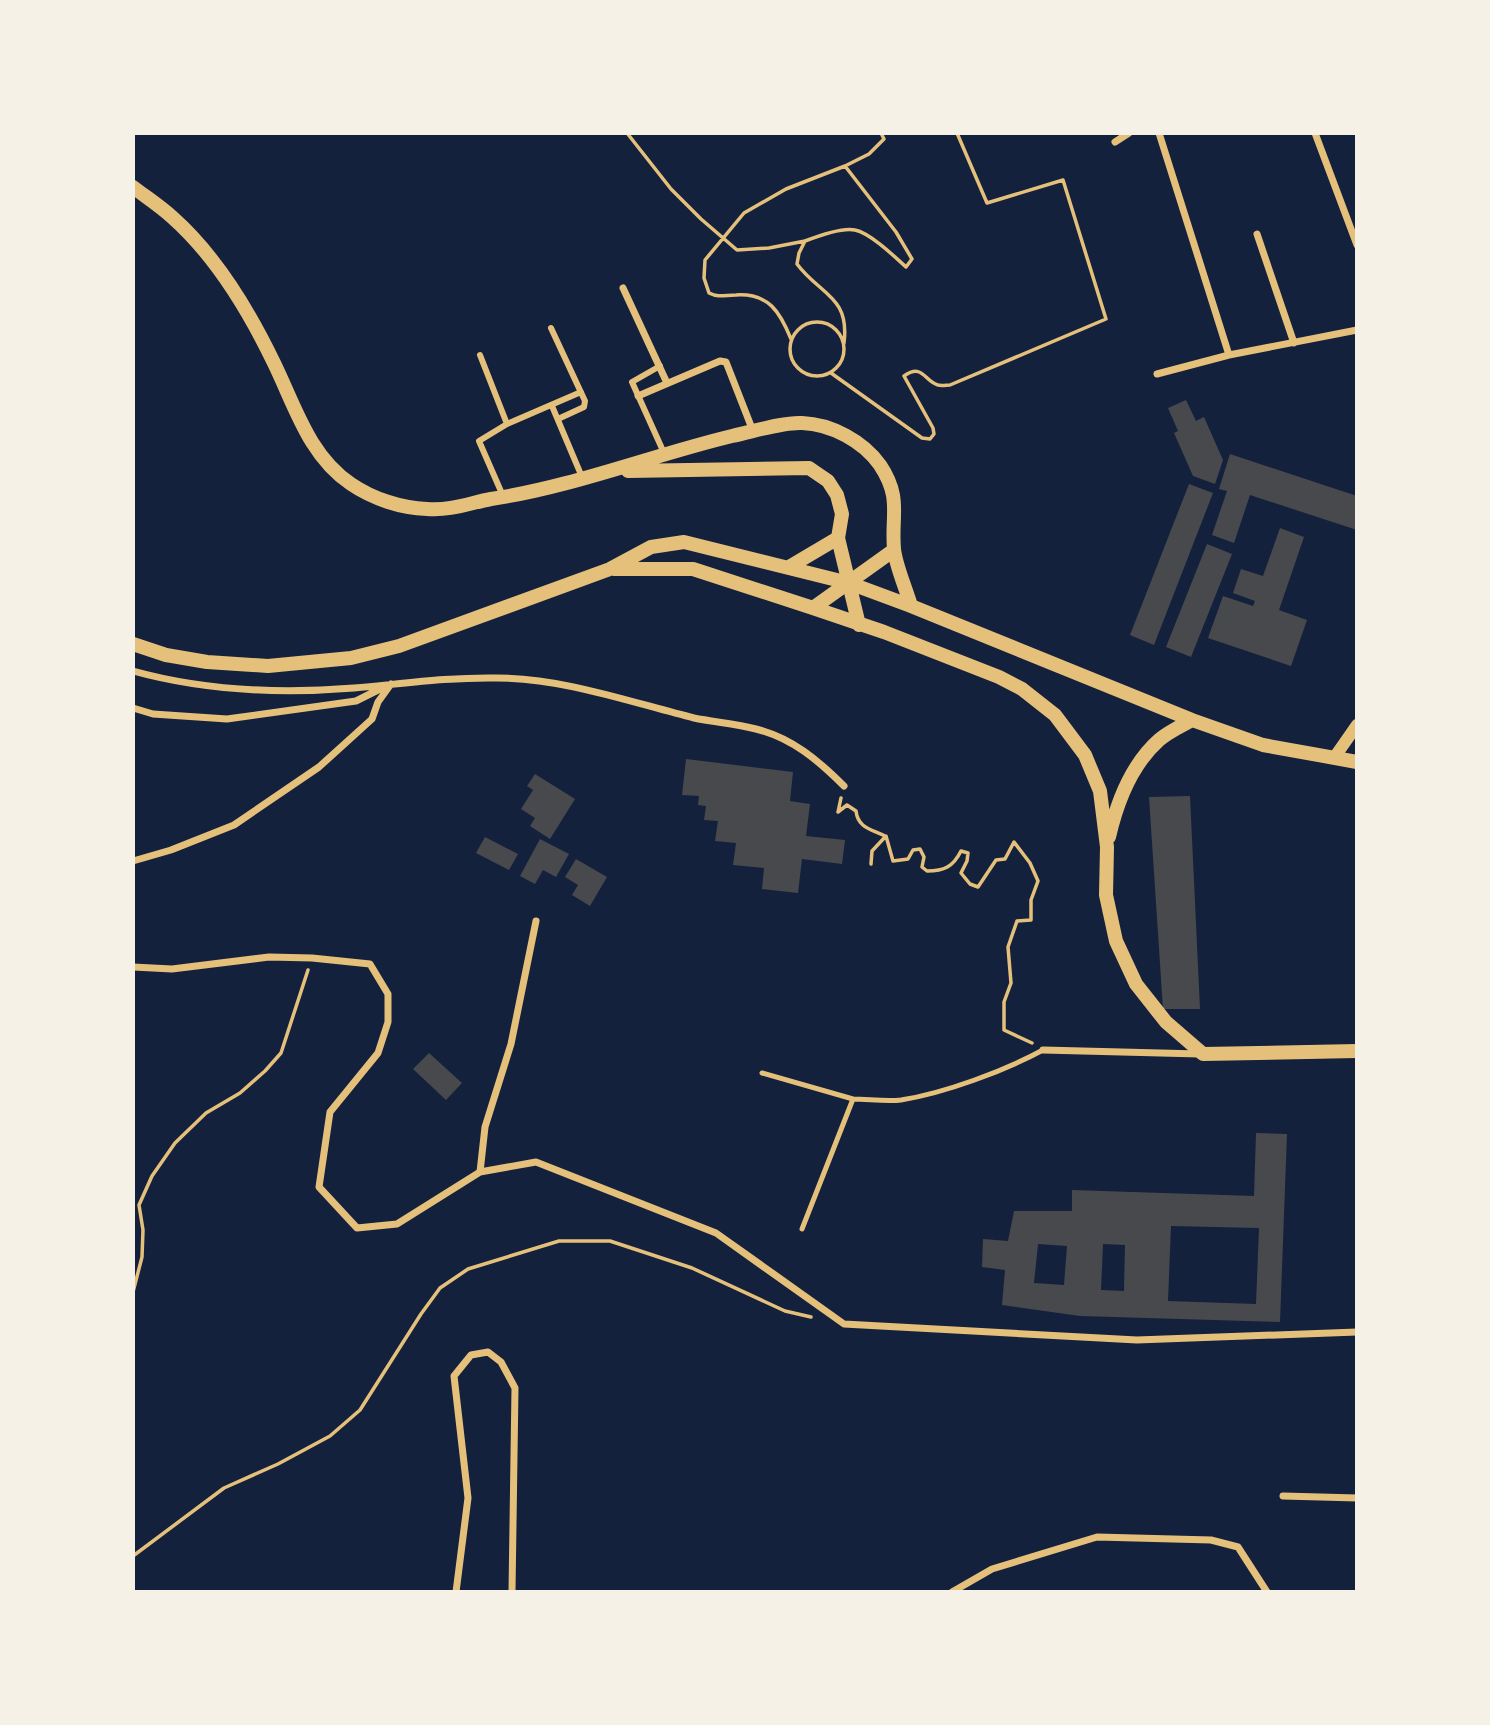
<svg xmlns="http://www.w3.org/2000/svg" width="1490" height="1725" font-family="'Roboto Condensed',sans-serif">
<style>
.building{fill:#48494c;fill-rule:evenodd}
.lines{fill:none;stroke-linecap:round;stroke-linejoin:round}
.path{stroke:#e5c07b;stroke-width:3.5}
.service{stroke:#e5c07b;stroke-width:5}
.pedestrian{stroke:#e5c07b;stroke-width:6}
.minor{stroke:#e5c07b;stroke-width:7}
.tertiary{stroke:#e5c07b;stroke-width:12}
.secondary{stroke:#e5c07b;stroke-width:14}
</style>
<rect width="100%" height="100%" fill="#14213d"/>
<path class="building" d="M1186 400 1196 421 1204 417 1223 460 1215 484 1193 476 1174 433 1178 431 1168 408Z
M1230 454 1357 496V530L1250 495 1234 543 1212 535 1227 491 1219 489Z
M1189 484 1213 493 1154 645 1130 635Z
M1280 528 1304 537 1279 610 1307 620 1291 666 1208 638 1223 596 1253 606 1255 601 1233 593 1241 569 1263 576Z
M1207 544 1232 554 1191 657 1166 647Z
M686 759 793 772 790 801 810 804 806 836 845 840 842 864 802 859 798 893 762 889 764 868 733 865 736 843 715 841 718 821 704 820 706 806 698 805 699 796 682 795Z
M535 774 575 799 550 839 530 826 535 818 521 809 533 790 527 786Z
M1190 796 1200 1009H1163L1149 797Z
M485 837 518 854 509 870 476 853Z
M540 839 569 854 556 877 543 870 535 884 520 876Z
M576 859 607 877 590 906 572 895 578 885 565 877Z
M429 1053 462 1083 446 1100 413 1069Z
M1256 1133 1287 1134 1280 1322 1080 1316 1002 1305 1005 1270 982 1267 983 1239 1008 1241 1014 1211H1072V1190L1254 1196ZM1171 1226 1259 1228 1256 1304 1168 1301ZM1038 1244 1067 1246 1064 1285 1034 1283ZM1103 1244 1125 1245 1124 1291 1101 1290Z"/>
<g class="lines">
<path class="path" d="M627 133 671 189 701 219 737 250 769 248 805 241
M790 349a27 27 0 1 1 54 0a27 27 0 1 1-54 0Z
M791 339C780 312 769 293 736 295 725 295 719 298 709 293L704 278 705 260 744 213 786 189 845 166 869 154 884 139 881 133
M844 343C850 296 820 295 797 264L799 253 805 241C818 236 842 227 855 230 870 233 894 256 906 267L912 259 896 232 845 166
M831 373 922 438 930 439 934 434 933 428 904 376C923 363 924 381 938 385 942 386 946 385 950 385L1106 319 1063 180 987 203 957 133
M841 798 838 812 847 805 856 811C858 828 871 829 885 836
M871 864 872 851 886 836 893 861 908 859 913 850 920 849 924 857 922 867 927 871C944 871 953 867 961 851L968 853 967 861 961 873 970 884 978 887 996 860 1005 859 1014 842 1030 863 1038 881 1031 900V920L1017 921 1008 947 1011 983 1004 1002V1030L1032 1043
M133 1292 142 1257 143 1230 139 1205 152 1176 175 1143 206 1113 240 1093 265 1071 281 1053 308 970
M133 1556 224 1488 278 1464 330 1436 360 1410 421 1314 440 1288 468 1269 559 1241H610L692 1268 785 1311 811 1317"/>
<path class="service" d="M762 1073 853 1099
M802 1229 853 1099C868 1099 886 1102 901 1100 945 1093 1004 1071 1043 1050"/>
<path class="pedestrian" d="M551 328 585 401 584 407 558 419
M480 355 507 424
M660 366 632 382 664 453
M552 406 582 477
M503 496 479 441 507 424 581 392"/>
<path class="minor" d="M1159 133 1229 355
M1315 133 1357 245
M1115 142 1129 133
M1257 234 1294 343
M623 288 667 383
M1157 374 1229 355 1357 330
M638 396 720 361 726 362 753 431
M133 671C205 691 279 694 354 688 401 684 449 677 497 678 563 678 630 702 694 718 714 722 736 724 756 729 792 738 818 760 844 786
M133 708 153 714 227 719 356 701 384 687
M133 861 171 850 234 825 319 767 372 719 378 702 391 684
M133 967 172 969 269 957 312 958 370 964 388 994V1022L378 1053 330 1112 319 1187 357 1228 397 1224 480 1172 536 1162 716 1233 844 1324 1137 1340 1357 1332
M1043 1050 1200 1054
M480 1172 485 1127 511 1044 536 921
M1283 1496 1357 1498
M456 1592 468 1498 454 1376 471 1355 488 1352 501 1362 515 1388 512 1592
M952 1592 992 1569 1097 1537 1211 1540 1238 1547 1267 1592"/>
<path class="tertiary" d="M1334 758 1357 725"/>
<path class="secondary" d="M133 187C146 197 160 206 172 217 215 255 249 311 274 363 295 406 309 456 351 484 373 499 401 508 427 509 450 511 470 503 491 499 572 487 653 455 732 436 752 432 782 422 802 423 831 424 863 441 880 465 902 498 891 515 894 549 896 567 906 588 911 606
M628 471 809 468 828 481 837 495 842 514 838 538 859 625
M789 567 838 538
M614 569H693L813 608 884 632 999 677 1022 689 1055 715 1085 755 1100 791 1107 847 1106 895 1116 941 1136 984 1166 1022 1203 1054 1357 1051
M813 608 894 550
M133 644 166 655 207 662 268 666 351 658 399 646 610 569 651 547 684 542 849 583 911 606 1192 720 1263 745 1357 762
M1109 837C1117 802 1131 765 1159 740 1168 732 1181 726 1192 720"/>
</g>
<rect width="1490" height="1725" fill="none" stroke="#f6f1e7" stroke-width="270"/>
</svg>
